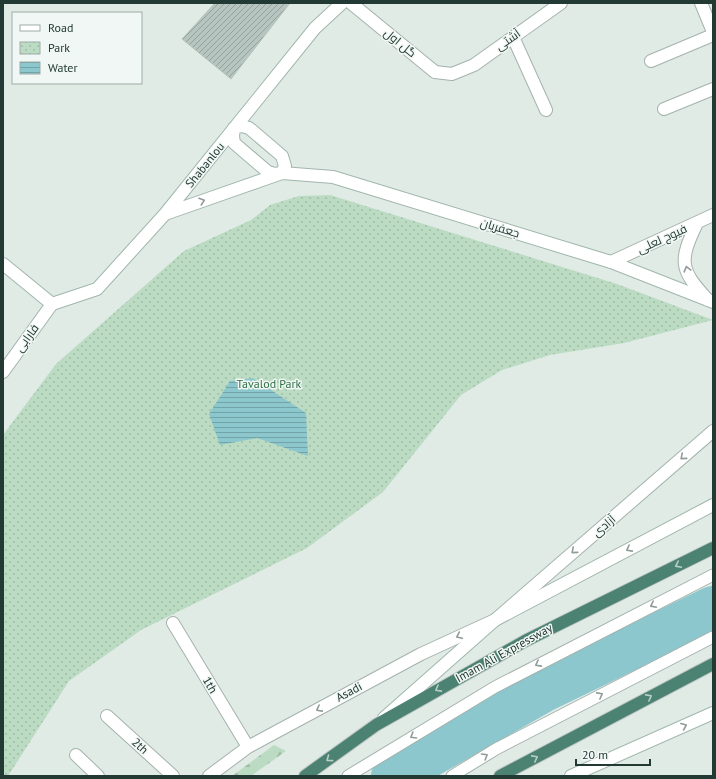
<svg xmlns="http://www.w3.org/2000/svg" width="716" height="779" font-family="'PT Sans',Cairo,sans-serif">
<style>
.forest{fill:url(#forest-firs)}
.park{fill:url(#park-dots)}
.water{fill:url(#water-rules)}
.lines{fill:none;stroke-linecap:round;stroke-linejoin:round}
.river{stroke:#8bc7cd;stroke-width:44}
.building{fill:url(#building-hatch);stroke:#b4c4bc}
.service-casing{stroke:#a4b2ad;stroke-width:13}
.minor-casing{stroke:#a4b2ad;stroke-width:14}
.secondary-casing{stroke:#a0b6ad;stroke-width:14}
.trunk-casing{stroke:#c1c8c6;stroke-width:14}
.service{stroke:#fff;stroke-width:11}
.minor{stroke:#fff;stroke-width:12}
.secondary{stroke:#fff;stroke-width:12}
.trunk{stroke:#4b8272;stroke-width:12}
.oneway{stroke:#909c99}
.oneway2{stroke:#b7cec6}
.labels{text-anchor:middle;stroke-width:3;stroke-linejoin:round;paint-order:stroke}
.street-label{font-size:12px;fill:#223a33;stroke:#f1f7f4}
.park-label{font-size:12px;fill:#2e6f44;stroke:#f1f7f4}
</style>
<defs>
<pattern id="forest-firs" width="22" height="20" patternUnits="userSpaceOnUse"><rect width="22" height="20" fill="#bbdbc2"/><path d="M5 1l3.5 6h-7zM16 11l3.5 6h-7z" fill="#a0bda7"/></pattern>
<pattern id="park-dots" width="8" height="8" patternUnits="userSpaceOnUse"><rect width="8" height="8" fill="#bbdbc2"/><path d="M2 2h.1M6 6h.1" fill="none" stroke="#a0bda7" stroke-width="1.8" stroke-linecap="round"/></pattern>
<pattern id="water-rules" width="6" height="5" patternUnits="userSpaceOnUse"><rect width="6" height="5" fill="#8bc7cd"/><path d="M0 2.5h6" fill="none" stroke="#71a3a7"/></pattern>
<pattern id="building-hatch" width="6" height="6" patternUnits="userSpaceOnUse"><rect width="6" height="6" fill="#b6c5bf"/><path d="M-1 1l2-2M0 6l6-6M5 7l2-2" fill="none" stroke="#94a19c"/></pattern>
</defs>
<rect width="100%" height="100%" fill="#e1ebe6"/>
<path class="forest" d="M274 745 286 751 251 776H232Z"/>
<path class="park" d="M330 195 617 284 713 320 624 343 550 355 502 370 461 395 383 492 307 548 141 630 69 681 8 776H3V435L56 364 184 251 251 220 270 205 299 196Z"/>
<path class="water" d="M253 378 306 413 308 456 257 438 220 445 209 414 230 381Z"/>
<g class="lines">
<path class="river" d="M393 776 544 690 713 608"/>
</g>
<path class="building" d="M215 3H290L231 79 182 39Z"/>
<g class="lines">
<g class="service-casing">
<path id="service" d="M348 776 495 687 713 575
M452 776 496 749 713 637"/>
</g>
<g class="minor-casing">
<path id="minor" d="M351 3 435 72 452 74 474 65 561 3
M701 3 713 32
M513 37 546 110
M651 61 713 35
M664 109 713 89
M697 223C679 261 679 269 708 300
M611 262 713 215
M3 372 52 304
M173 623 248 747
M107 716 173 776
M76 755 98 776
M209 776 248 747 421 654 495 620 713 431"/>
</g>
<g class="secondary-casing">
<path id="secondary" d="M242 126 249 128 282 156 285 166 282 173 275 174 268 172 234 143 233 136 234 128Z
M165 214 282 173 333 177 611 262 713 302
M3 264 52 304 97 289 165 214 315 28 342 3
M384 718 495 620 713 505
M571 776 713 713"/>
</g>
<g class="trunk-casing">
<path id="trunk" d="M305 776 376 725 525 641 713 548
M500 776 713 664"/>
</g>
<use href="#service" class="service"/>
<use href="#minor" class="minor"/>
<use href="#secondary" class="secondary"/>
<use href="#trunk" class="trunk"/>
</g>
<defs><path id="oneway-chevron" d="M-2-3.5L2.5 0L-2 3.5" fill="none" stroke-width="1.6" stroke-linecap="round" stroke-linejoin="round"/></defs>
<g class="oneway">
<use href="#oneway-chevron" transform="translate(202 201) rotate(-19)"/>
<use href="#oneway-chevron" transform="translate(687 269) rotate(-105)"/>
<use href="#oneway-chevron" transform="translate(683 457) rotate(139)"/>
<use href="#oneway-chevron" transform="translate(629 549) rotate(152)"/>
<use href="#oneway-chevron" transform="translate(574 551) rotate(139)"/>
<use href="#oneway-chevron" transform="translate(653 605) rotate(153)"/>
<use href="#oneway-chevron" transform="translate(459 636) rotate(155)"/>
<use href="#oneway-chevron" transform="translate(538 664) rotate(152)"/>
<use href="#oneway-chevron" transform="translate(600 695) rotate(-28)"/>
<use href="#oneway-chevron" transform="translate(319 709) rotate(152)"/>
<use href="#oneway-chevron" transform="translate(684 726) rotate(-23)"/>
<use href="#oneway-chevron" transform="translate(413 736) rotate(149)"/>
<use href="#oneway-chevron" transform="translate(485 756) rotate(-31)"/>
</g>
<g class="oneway2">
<use href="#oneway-chevron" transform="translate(678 565) rotate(154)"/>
<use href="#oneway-chevron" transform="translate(438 689) rotate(151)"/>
<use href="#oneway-chevron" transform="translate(649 697) rotate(-28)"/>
<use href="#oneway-chevron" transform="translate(535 758) rotate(-28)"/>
<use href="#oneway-chevron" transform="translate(329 759) rotate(144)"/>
</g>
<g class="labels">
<g class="street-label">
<text transform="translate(508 40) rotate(-35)" y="4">آشتی</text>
<text transform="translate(400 43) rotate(39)" y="4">گل اول</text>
<text transform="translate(205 165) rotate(-51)" y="4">Shabanlou</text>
<text transform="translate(500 228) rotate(17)" y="4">جعفریان</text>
<text transform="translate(662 239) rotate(-25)" y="4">فیوج لعلی</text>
<text transform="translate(27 338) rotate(-54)" y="4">فارابی</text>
<text transform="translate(604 526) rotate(-41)" y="4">آزادی</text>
<text transform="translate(504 653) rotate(-29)" y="4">Imam Ali Expressway</text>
<text transform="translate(210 685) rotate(59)" y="4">1th</text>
<text transform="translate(349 692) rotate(-28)" y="4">Asadi</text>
<text transform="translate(140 746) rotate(42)" y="4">2th</text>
</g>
<g class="park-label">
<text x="269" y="388">Tavalod Park</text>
</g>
</g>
<rect width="716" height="779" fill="none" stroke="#223a33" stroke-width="8"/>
<rect x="12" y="12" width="130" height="72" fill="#f1f7f4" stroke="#9eaba7"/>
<rect x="20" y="25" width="20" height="6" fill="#ffffff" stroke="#9eaba7"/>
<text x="48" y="32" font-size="12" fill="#223a33">Road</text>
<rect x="20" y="42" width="20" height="12" fill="url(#park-dots)" stroke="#9eaba7"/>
<text x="48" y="52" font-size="12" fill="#223a33">Park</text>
<rect x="20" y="62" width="20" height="12" fill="url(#water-rules)" stroke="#9eaba7"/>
<text x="48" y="72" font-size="12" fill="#223a33">Water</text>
<path d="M576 759v6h74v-6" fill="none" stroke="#223a33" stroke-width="2"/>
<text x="582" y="759" font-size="12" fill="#223a33" stroke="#f1f7f4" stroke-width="3" paint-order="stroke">20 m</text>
</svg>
